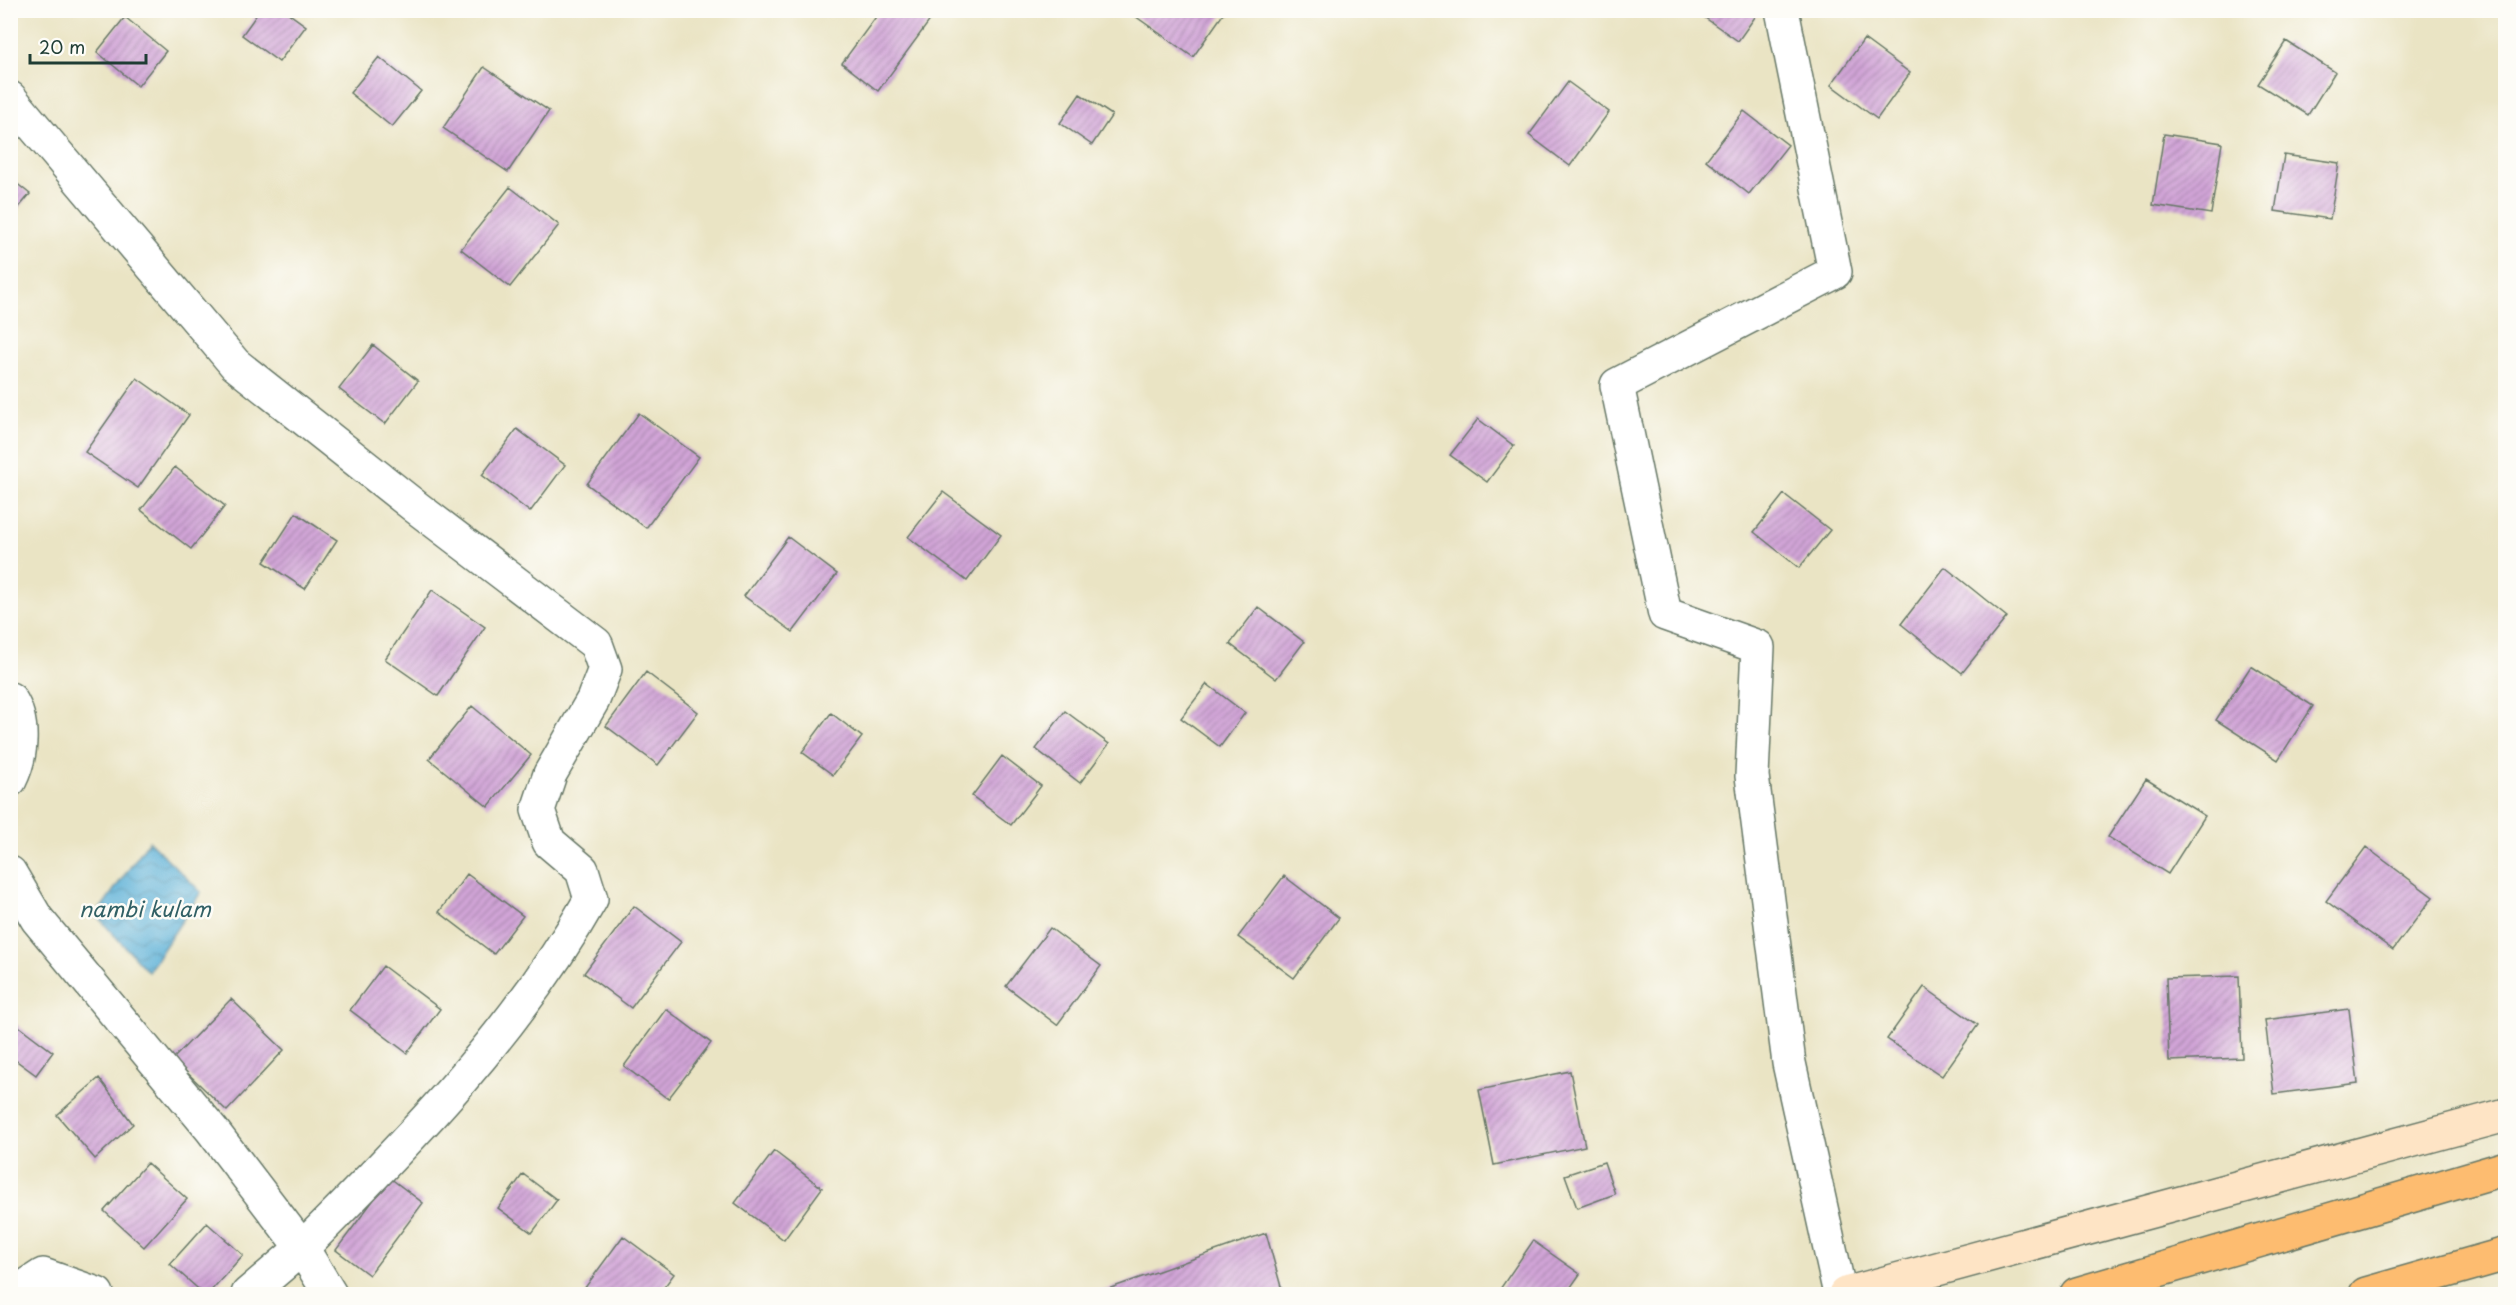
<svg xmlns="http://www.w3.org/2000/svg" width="2516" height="1305" font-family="'Playpen Sans',sans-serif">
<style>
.water{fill:url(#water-waves);stroke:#3d7686;stroke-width:1.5}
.building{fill:url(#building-hatch)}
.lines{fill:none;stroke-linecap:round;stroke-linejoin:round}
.street-casing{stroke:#676;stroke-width:36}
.secondary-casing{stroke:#676;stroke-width:36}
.highway-casing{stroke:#676;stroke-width:36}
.street{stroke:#fff;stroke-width:33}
.secondary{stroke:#fee4c5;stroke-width:33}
.highway{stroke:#fdbc6f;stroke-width:33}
.labels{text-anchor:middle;stroke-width:5;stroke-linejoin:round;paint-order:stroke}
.water-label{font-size:21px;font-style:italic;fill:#316065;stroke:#fdfcf7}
</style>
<defs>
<pattern id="water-waves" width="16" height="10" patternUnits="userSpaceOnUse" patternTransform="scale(1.5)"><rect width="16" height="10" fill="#5bb0d7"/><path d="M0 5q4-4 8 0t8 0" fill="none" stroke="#4b90af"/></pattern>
<pattern id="building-hatch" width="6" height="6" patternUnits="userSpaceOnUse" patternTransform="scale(1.5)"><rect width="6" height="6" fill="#d1a4d7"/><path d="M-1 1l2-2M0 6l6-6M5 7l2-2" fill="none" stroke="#a987af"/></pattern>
</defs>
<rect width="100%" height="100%" fill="#fdfcf7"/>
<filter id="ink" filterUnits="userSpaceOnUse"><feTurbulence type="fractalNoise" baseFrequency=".0167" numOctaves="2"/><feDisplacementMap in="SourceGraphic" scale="12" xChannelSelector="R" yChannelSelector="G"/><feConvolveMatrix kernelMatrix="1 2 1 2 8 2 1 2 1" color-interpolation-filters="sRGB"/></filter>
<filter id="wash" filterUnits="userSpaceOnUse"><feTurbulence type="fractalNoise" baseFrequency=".008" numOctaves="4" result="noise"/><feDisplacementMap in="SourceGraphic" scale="24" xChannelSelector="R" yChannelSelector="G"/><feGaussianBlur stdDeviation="1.35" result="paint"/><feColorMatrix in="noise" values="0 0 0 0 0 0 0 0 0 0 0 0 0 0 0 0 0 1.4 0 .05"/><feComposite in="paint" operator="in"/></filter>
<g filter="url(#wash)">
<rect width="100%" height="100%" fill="#eae4c4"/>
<path class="water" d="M149 841 201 892 148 972 96 915Z"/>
<g id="blocks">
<path class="building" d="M260 10H284L306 26 279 62 242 35Z
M881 10H919L931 19 878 91 842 63Z
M1138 10H1226L1193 57 1135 16Z
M1694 10H1760L1738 41Z
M125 17 166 51 138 86 97 52Z
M1864 39 1910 73 1877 119 1831 85Z
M2286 41 2335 72 2308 115 2258 84Z
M379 57 421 91 392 127 350 93Z
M484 67 549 111 508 172 443 128Z
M1568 82 1609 112 1570 166 1529 135Z
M1080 94 1112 115 1092 145 1060 123Z
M1744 111 1788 145 1749 194 1706 160Z
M2164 134 2222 143 2211 214 2153 205Z
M2284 155 2339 163 2330 219 2275 211Z
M10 178 30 194 10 218Z
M510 187 559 225 510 287 461 249Z
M373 345 418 381 385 424 339 389Z
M137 378 189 415 138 488 85 452Z
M639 413 699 457 646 528 587 484Z
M1478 419 1514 446 1487 482 1450 455Z
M517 429 565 465 530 512 482 475Z
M175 467 225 506 191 549 141 510Z
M943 492 1001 535 967 581 908 537Z
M1784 494 1830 530 1799 568 1754 532Z
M296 513 337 540 305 589 264 562Z
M788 537 837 574 793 632 744 596Z
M1945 567 2007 617 1962 673 1901 624Z
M432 590 485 627 438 696 385 659Z
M1258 607 1304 642 1276 679 1230 644Z
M2251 666 2313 706 2278 760 2216 720Z
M646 672 698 712 658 765 606 726Z
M1207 684 1245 713 1220 747 1181 718Z
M472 706 531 755 488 807 429 759Z
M1065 711 1109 744 1080 783 1036 749Z
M831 713 862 737 833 775 802 752Z
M1002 756 1041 786 1011 825 972 796Z
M2146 779 2205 816 2168 874 2108 837Z
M2366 847 2433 897 2393 950 2326 901Z
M467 874 523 916 494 954 439 912Z
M1284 876 1339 918 1294 978 1238 937Z
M634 906 681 942 631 1008 584 973Z
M1050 928 1101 966 1057 1025 1006 986Z
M383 966 440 1009 407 1053 350 1010Z
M2239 976 2242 1058 2169 1061 2166 978Z
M1924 987 1978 1025 1942 1076 1887 1039Z
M231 999 284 1050 227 1111 173 1059Z
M666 1009 711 1043 668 1099 624 1066Z
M2349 1009 2358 1083 2274 1094 2265 1020Z
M16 1024 53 1052 36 1075 10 1056V1031Z
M1570 1071 1585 1146 1494 1165 1479 1090Z
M99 1078 133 1124 95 1159 57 1115Z
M774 1151 822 1188 784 1240 735 1203Z
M1604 1162 1615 1194 1577 1208 1565 1175Z
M147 1163 187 1199 144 1247 104 1211Z
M523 1174 557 1200 532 1233 498 1208Z
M390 1178 423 1203 369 1275 336 1250Z
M207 1223 243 1255 208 1294H204L170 1264Z
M1266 1233 1283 1294H1094Z
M623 1236 674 1274 659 1294H591L584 1289Z
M1533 1241 1580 1274 1566 1294H1501L1498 1292Z"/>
</g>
</g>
<g filter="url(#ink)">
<use href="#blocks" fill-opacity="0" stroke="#676" stroke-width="1.5"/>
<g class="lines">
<g class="street-casing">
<path id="street" d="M1782 10 1835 272 1617 385 1665 614 1758 647 1752 776 1789 1063 1840 1294
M10 98 235 364 417 508 596 644 605 669 593 700 550 774 538 810 549 842 582 870 591 899C516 1032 409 1141 302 1248L330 1294
M10 699C25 722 22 756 10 780
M10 873 37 919 212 1130 302 1248 248 1294
M14 1294 43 1275 97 1294"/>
</g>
<g class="secondary-casing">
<path id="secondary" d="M1845 1294 2506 1115"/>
</g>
<g class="highway-casing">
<path id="highway" d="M2077 1294 2506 1168
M2366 1294 2506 1254"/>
</g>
<use href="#street" class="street"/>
<use href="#secondary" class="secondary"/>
<use href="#highway" class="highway"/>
</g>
</g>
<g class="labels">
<g class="water-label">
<text x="145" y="917">nambi kulam</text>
</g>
</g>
<rect width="2516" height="1305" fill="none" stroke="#fdfcf7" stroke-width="36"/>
<path d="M30 54v9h116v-9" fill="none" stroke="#1f3d34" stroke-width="3"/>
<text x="39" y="54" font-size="18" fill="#1f3d34" stroke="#fdfcf7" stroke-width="4.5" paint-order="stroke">20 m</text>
</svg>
